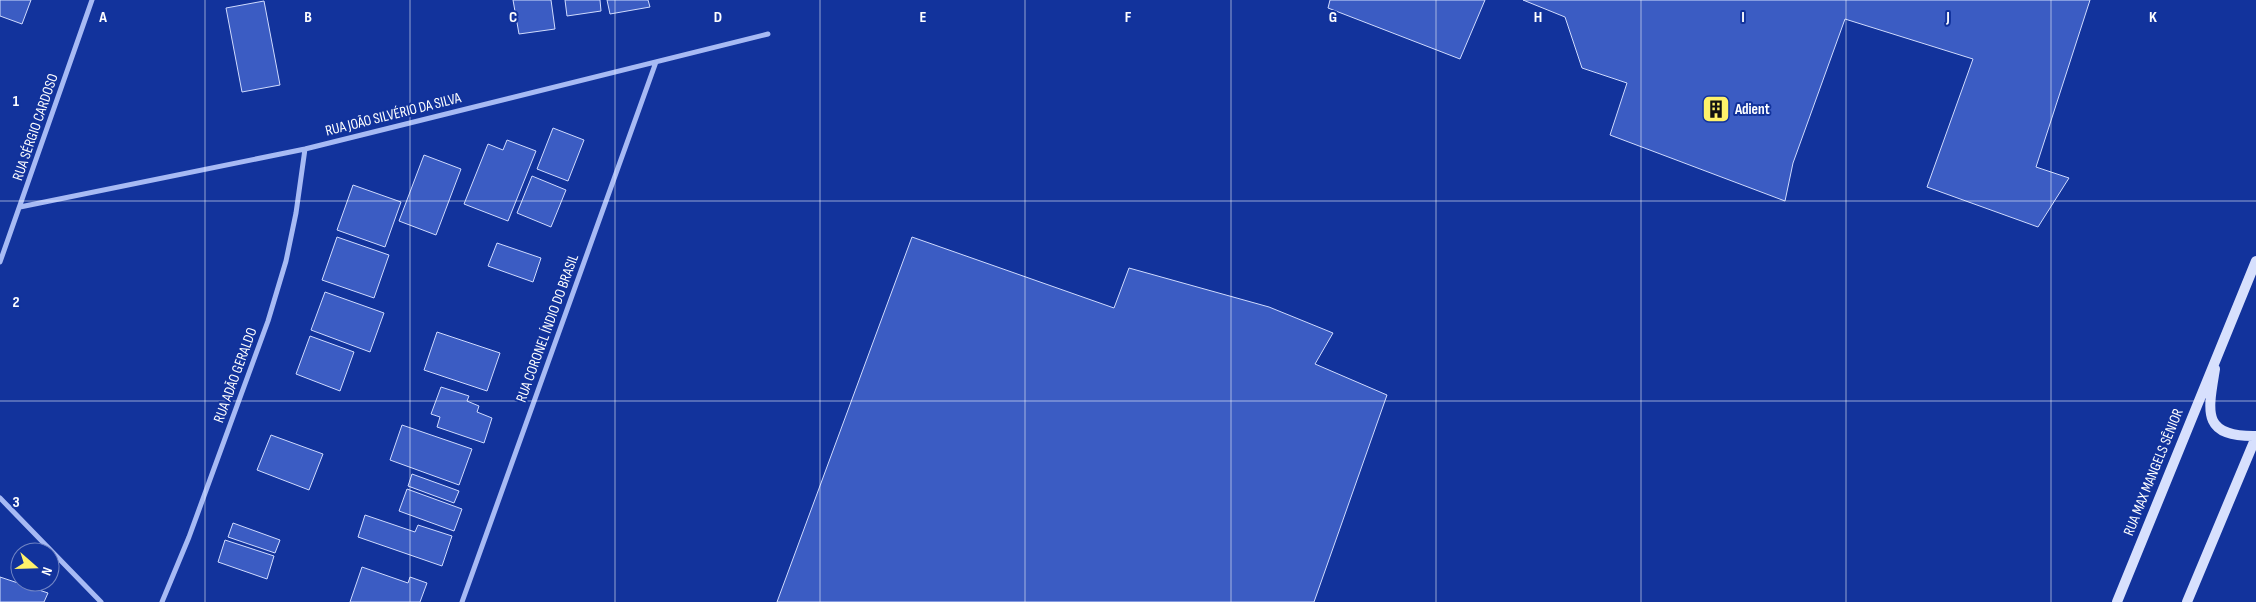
<svg xmlns="http://www.w3.org/2000/svg" width="2256" height="602" font-family="'Sofia Sans Condensed',sans-serif">
<style>
.building{fill:#3b5cc3;stroke:#d0dbfe}
.lines{fill:none;stroke-linecap:round;stroke-linejoin:round}
.street{stroke:#a7baf4;stroke-width:5}
.secondary{stroke:#d7e0fd;stroke-width:10}
.grid{fill:none;stroke:#fff;stroke-width:1;stroke-opacity:0.55}
.labels{text-anchor:middle;stroke-width:4;stroke-linejoin:round;paint-order:stroke}
.poi-label{font-size:15px;font-weight:bold;fill:#fff;stroke:#12339c;text-anchor:start}
.street-label{font-size:15px;fill:#fff;stroke:#12339c}
.grid-label{font-size:16px;text-anchor:middle;font-weight:bold;fill:#fff;stroke:#12339c;stroke-width:4;stroke-linejoin:round;paint-order:stroke}
</style>
<rect width="100%" height="100%" fill="#12339c"/>
<path class="building" d="M0 0H31L22 24 0 16Z
M513 0H551L555 29 519 34Z
M565 0H600L601 11 567 16Z
M607 0H648L650 7 610 14Z
M1330 0H1485L1460 59 1328 8Z
M1523 0H2090L2036 167 2069 178 2038 227 1927 187 1973 59 1845 19 1793 163 1785 201 1610 135 1627 83 1582 68 1565 17Z
M264 1 280 85 242 92 226 8Z
M553 128 584 140 568 181 537 169Z
M507 140 536 151 508 221 464 204 488 144 503 150Z
M424 155 461 169 436 235 399 221Z
M532 176 566 190 551 227 517 213Z
M353 185 401 202 385 247 337 230Z
M337 237 389 255 374 298 322 280Z
M912 237 1114 308 1129 268 1269 307 1333 333 1315 364 1387 395 1314 602H777Z
M497 243 541 258 533 282 488 266Z
M325 292 384 313 370 352 311 330Z
M437 332 500 353 487 391 424 370Z
M310 336 354 352 340 391 296 374Z
M441 387 469 396 467 401 479 406 477 412 492 418 484 443 437 427 440 417 431 414Z
M402 425 472 449 459 485 390 460Z
M271 435 323 454 309 490 257 470Z
M412 474 459 491 454 503 408 486Z
M407 489 462 509 454 531 399 511Z
M365 515 415 532 418 525 452 536 442 566 358 537Z
M233 523 280 540 275 553 228 537Z
M225 540 274 556 267 579 218 562Z
M362 567 408 583 410 577 427 583 420 602H350Z
M0 577 48 593 44 602H0Z"/>
<g class="lines">
<path class="street" d="M20 207 305 149 768 34
M0 262 92 0
M0 498 101 602
M162 602 189 537 268 321 286 261 296 213 305 149
M462 602 656 62"/>
<path class="secondary" d="M2215 369C2208 412 2201 437 2256 436
M2117 602 2256 261
M2187 602 2256 437"/>
</g>
<path class="grid" d="M205 0V602M410 0V602M615 0V602M820 0V602M1025 0V602M1231 0V602M1436 0V602M1641 0V602M1846 0V602M2051 0V602M0 201H2256M0 401H2256"/>
<defs>
<g id="building-square" transform="scale(1.4375)"><rect x="-9" y="-9" width="18" height="18" rx="4" fill="#fff26a" stroke="#12339c"/><path d="M-4-6H4V6H1V3H-1V6H-4ZM-2.5-4.3h1.7v1.8h-1.7ZM.8-4.3h1.7v1.8H.8ZM-2.5-1h1.7V.8h-1.7ZM.8-1h1.7V.8H.8Z" fill="#111"/></g>
</defs>
<g fill-rule="evenodd">
<use href="#building-square" x="1716" y="109"/>
</g>
<g class="labels">
<g class="poi-label">
<text x="1735" y="114">Adient</text>
</g>
<g class="street-label">
<text transform="translate(393 114) rotate(-14)" y="5">RUA JOÃO SILVÉRIO DA SILVA</text>
<text transform="translate(35 127) rotate(-71)" y="5">RUA SÉRGIO CARDOSO</text>
<text transform="translate(547 328) rotate(-70)" y="5">RUA CORONEL ÍNDIO DO BRASIL</text>
<text transform="translate(235 375) rotate(-70)" y="5">RUA ADÃO GERALDO</text>
<text transform="translate(2153 472) rotate(-68)" y="5">RUA MAX MANGELS SÊNIOR</text>
</g>
</g>
<g class="grid-label">
<text x="103" y="22">A</text>
<text x="308" y="22">B</text>
<text x="513" y="22">C</text>
<text x="718" y="22">D</text>
<text x="923" y="22">E</text>
<text x="1128" y="22">F</text>
<text x="1333" y="22">G</text>
<text x="1538" y="22">H</text>
<text x="1743" y="22">I</text>
<text x="1948" y="22">J</text>
<text x="2153" y="22">K</text>
<text x="16" y="106">1</text>
<text x="16" y="307">2</text>
<text x="16" y="507">3</text>
</g>
<g transform="translate(35 567) rotate(110)"><circle r="24" fill="#12339c" stroke="#7185c4"/>
<path d="M0-4L9 19L0 12L-9 19Z" fill="#fff26a"/>
<text y="-8" font-size="14" font-weight="bold" text-anchor="middle" fill="#ffffff">N</text>
</g>
</svg>
